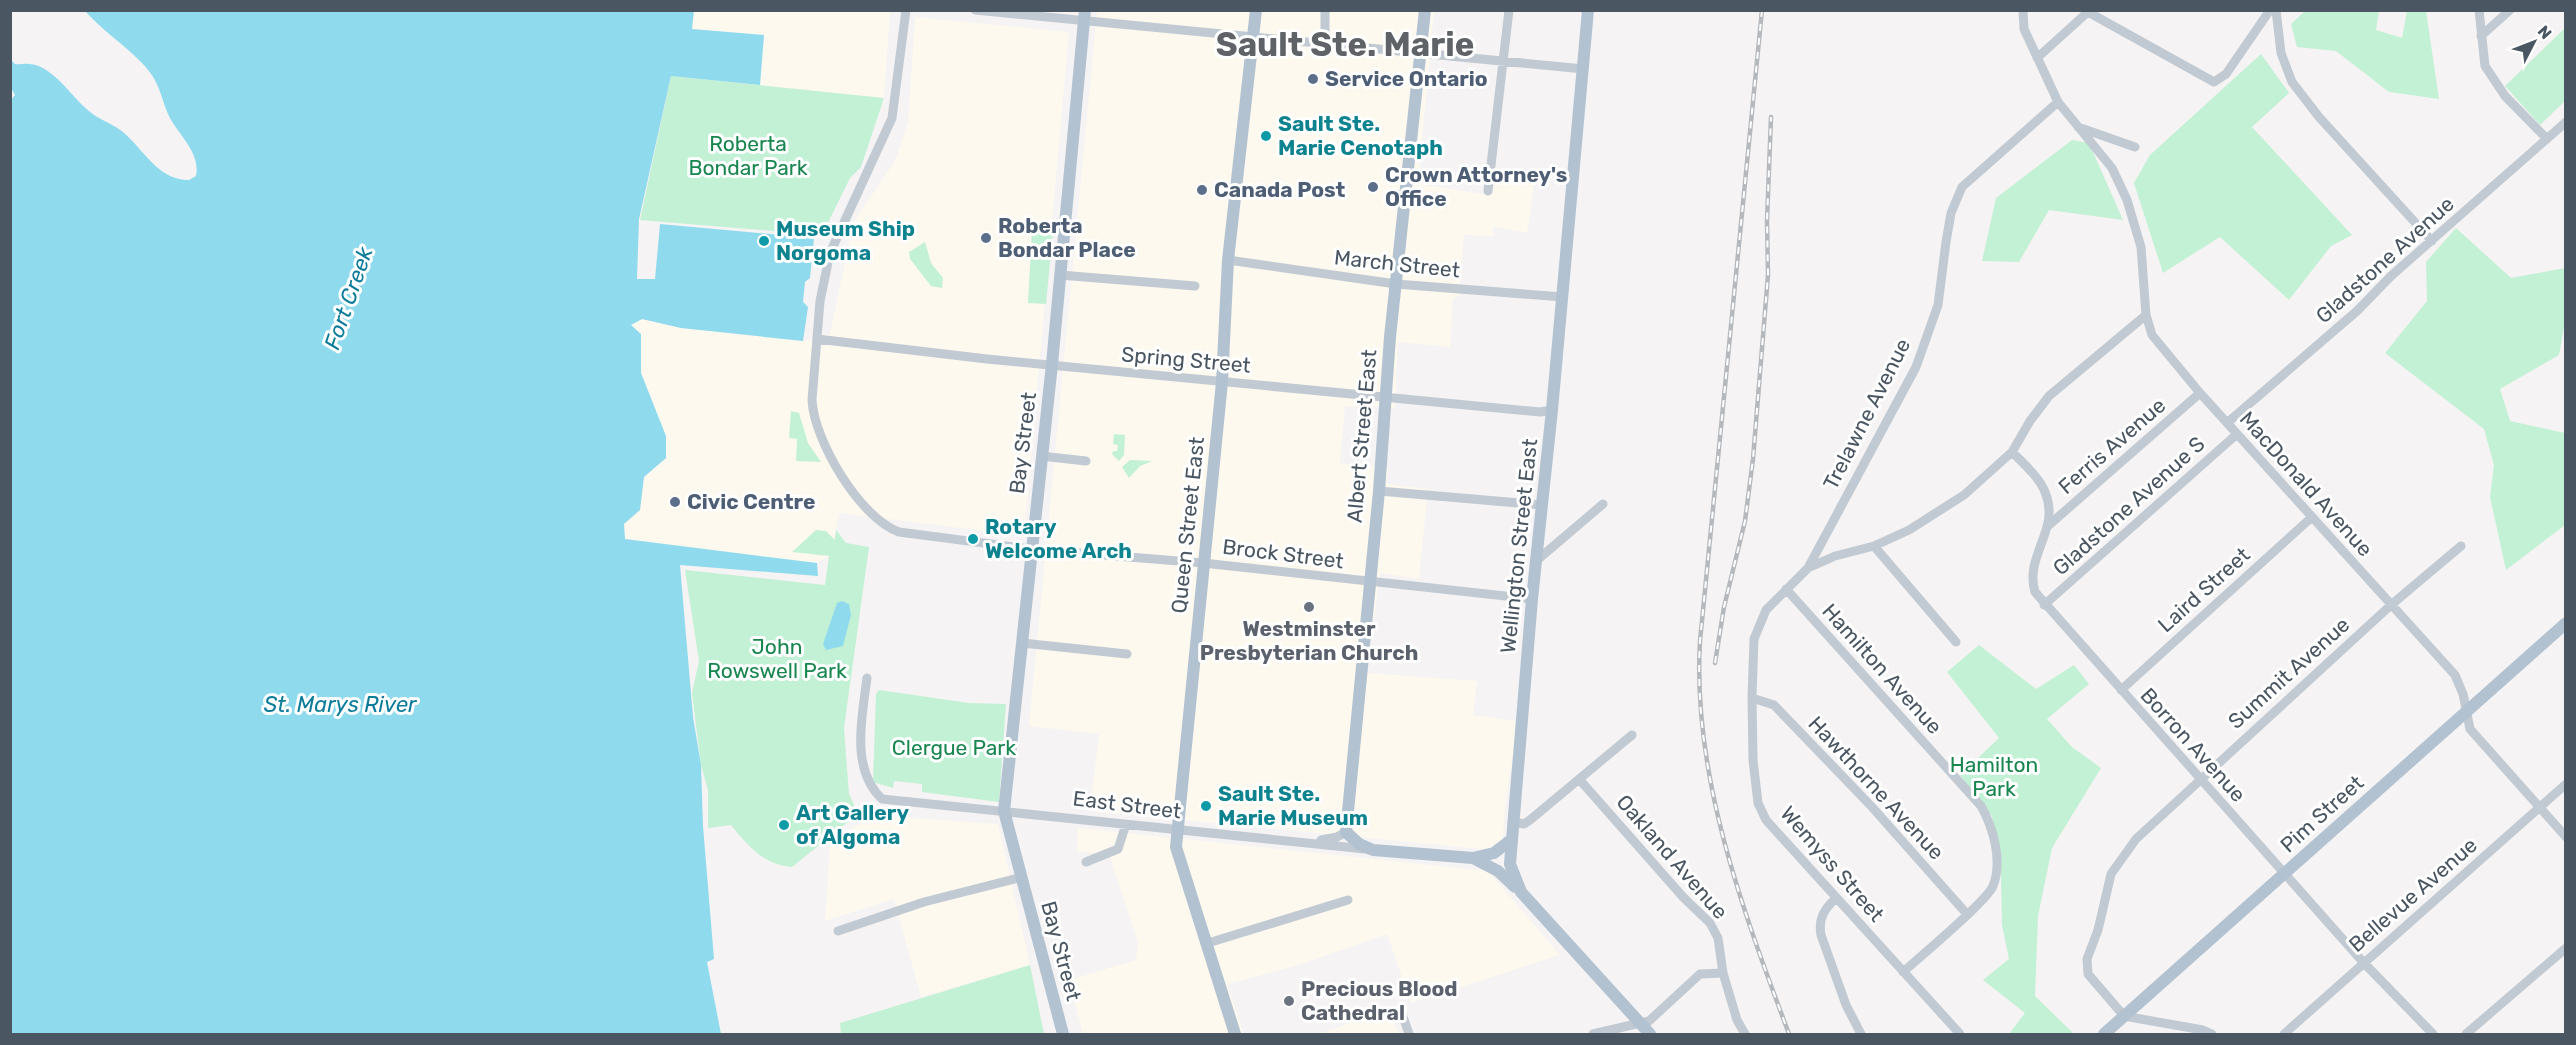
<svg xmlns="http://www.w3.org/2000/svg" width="2576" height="1045" font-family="Rubik,sans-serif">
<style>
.commercial{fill:#fdf9ef}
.green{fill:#c3f1d5}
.water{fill:#90daee}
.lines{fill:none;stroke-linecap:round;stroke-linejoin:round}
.minor{stroke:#c1cad2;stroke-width:9}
.major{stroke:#b3c2d1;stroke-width:12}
.rail-casing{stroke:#b5b8bd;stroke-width:4.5}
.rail{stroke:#fff;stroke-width:2;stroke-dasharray:7;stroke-linecap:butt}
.service-dot{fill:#5c6f8a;stroke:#fff;stroke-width:2}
.culture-dot{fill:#0f9aa8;stroke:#fff;stroke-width:2}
.worship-dot{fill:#6b7280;stroke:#fff;stroke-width:2}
.labels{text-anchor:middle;stroke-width:6;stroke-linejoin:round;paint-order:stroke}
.service-label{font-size:21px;font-weight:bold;fill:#4e5e75;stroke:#fff;text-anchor:start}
.culture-label{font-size:21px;font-weight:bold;fill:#0d838f;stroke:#fff;text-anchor:start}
.park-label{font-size:21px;fill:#17864f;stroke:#fff}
.street-label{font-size:21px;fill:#4a5661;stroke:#fff}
.worship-label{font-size:21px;font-weight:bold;fill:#5b616d;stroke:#fff}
.water-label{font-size:22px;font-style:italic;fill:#0c7c9b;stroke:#fff}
.town-label{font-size:33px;font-weight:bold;fill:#5f6368;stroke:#fff}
</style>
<rect width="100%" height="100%" fill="#f5f3f3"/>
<path class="commercial" d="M694 11H887L890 13 884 98 760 85 764 35 691 29Z
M1097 11H1434L1418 184 1489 195V176L1535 178 1527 233 1493 226V236L1464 235 1459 296 1453 298 1450 347 1398 342 1395 408 1345 406 1340 463 1388 468 1387 484 1428 489 1419 579 1380 573 1367 673 1477 681 1473 715 1518 721 1505 807 1502 851 1090 811 1099 734 1029 726Z
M915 17 1069 32 1024 536 840 513 829 556 817 563 625 539 624 524 640 510 644 477 666 458V436L641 373V334L630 325 642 319 681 328 803 341 830 334 853 223 895 161 908 123Z
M872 815 998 824 1030 965 921 997 894 899 825 921 830 844Z
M1078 828 1488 871 1560 955 1411 1003 1387 934 1299 965 1227 984 1244 1034H1083L1069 980 1136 960 1138 943 1109 854 1077 852Z
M1389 1010 1399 1034H1318Z"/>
<path class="green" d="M2305 11H2379L2376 30 2402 38 2407 11H2426L2439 99 2389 92 2336 51 2297 47 2291 24Z
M2565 28V101L2540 125 2505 86Z
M2261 54 2289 93 2252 127 2352 235 2331 246 2289 300 2220 237 2163 273 2134 183 2150 155Z
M671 76 884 98 861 167 850 178 822 235 640 220Z
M2072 140 2089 143 2123 220 2049 210 2019 262 1982 261 1996 198Z
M1032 228 1053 231 1046 304 1028 303Z
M2456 228 2511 278 2565 268V321L2559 355 2500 389 2510 421 2565 433V525L2506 570 2490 497 2494 465 2484 429 2385 353 2427 301 2426 262Z
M925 242 931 263 943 278 942 288 931 286 910 259 909 252Z
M791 411 799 413 808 443 821 462 796 461 797 439 789 438Z
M1114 434 1125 435 1124 455 1119 461 1112 454 1113 451H1117L1118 445 1113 444Z
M1130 460 1152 461 1140 466 1129 478 1122 467Z
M816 530 826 531 835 540 836 530 846 543 869 547 844 728 849 794 858 814 792 867C764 865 748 846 731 825L708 828V790L701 765 692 693 699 661 685 570 825 585 829 556 792 552Z
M1979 645 2036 689 2074 665 2089 684 2047 719 2072 747 2101 768 2052 848 2038 916 2035 996 2074 1034H2009L2025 1013 1983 980 2009 959 2002 925 2001 875 1992 816 1960 775 1999 738 1947 672Z
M879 690 969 703 1006 704 999 802 922 792V784L894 781 893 788 873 782 876 694Z
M1030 965 1044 1034H841L840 1023Z"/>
<path class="water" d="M694 11 692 29 764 35 760 85 671 76 639 219 637 279H655L660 224 814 238 810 278 805 282 803 302 808 307 803 341 681 328 642 319 631 325 641 334V373L666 436V458L644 477 640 510 624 524 625 539 817 563 818 576 680 565 693 717 701 765 703 826 714 959 707 962 721 1034H11L10 101 15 95 11 88V60L15 64C20 65 24 63 29 64 53 65 72 98 89 111 99 120 114 124 124 133 145 151 158 180 189 180L196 176C201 152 177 134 168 114 159 91 159 80 140 61 122 43 102 30 85 11Z
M842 601 849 604 851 615 843 646 826 650 823 644 837 603Z"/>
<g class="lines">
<path class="minor" d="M906 10 892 118 830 253 820 301 812 400C814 441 860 518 899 532L1030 549 1203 563 1532 599
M975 10 1584 69
M2023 10 2024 29 2058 102 2112 168 2127 200 2141 247 2146 315 2152 335 2200 393 2455 675 2463 694 2470 729 2566 837
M2276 10 2281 53 2292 82 2319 117 2432 241
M2479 10 2485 66 2505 96 2547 139
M2088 12 2214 82 2226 74 2270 10
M2481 36 2510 10
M1325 45V10
M2037 58 2090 10
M2078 127 2135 147
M1488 191 1509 10
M1228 260 1396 284 1563 297
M1060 275 1195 286
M817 339 987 359 1540 412 1552 410
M2227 423 2357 311 2391 276 2566 122
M2012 452C2024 464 2039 477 2045 492 2061 530 2024 555 2035 592L2363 962 2433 1034
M1041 456 1086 461
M1379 491 1542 505
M2049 525 2200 393
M1874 546 1956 642
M1536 561 1603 504
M1808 568 1916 367 1938 305 1946 242 1951 213 1962 187 2058 102
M1786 589 1981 806C1993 827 2003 861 1993 886 1987 901 1920 957 1903 972
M2044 605 2237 434
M1022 643 1127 654
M867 678C862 717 850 769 882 799L1365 849
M2121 690 2312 517
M1752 698 1774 705 1872 807 1966 913
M1579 779 1683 897 1710 923 1718 938 1723 973 1737 1020 1745 1034
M1513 822 1524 824 1530 820 1632 735
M1321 840 1337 837 1346 832
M1086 862 1118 849 1126 824
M1836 898C1824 909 1818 919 1821 935L1846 1005 1861 1034
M838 931 924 902 1022 877
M1208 943 1348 900
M1401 1011 1409 1034
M1593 1034 1649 1021 1700 974 1723 973
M1960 1034 1766 820 1758 803 1753 760 1752 698 1754 639 1766 610 1808 568 1835 556 1874 546 1909 530 1964 495 2012 452 2030 421 2049 396 2146 315
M2212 1034 2203 1030 2124 1016 2088 974 2087 959 2098 930 2111 874 2136 839 2391 605 2461 546
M2284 1034 2566 784
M2466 1034 2566 948"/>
<path class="major" d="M1425 10 1390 337 1379 491 1346 832 1359 844 1373 850 1473 858 1498 871 1515 887
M1588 10 1552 410 1532 599 1510 864 1521 892 1650 1034
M1473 858 1494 853 1511 840
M1063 1034 1004 811 1052 364 1085 10
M1235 1034 1176 847 1222 382 1228 260 1256 10
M2104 1034 2566 623"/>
<g class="rail-casing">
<path id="rail" d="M1762 10 1700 641C1692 775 1743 911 1789 1034
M1715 663 1724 607 1745 521 1753 459 1768 275 1767 221 1771 117"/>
</g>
<use href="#rail" class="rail"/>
</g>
<g class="service-dot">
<circle cx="1313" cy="79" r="6"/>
<circle cx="1373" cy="187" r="6"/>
<circle cx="1202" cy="190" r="6"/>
<circle cx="986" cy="238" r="6"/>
<circle cx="675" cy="502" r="6"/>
</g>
<g class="culture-dot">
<circle cx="1266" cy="136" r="6"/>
<circle cx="764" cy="241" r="6"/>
<circle cx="973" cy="539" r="6"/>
<circle cx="1206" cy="806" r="6"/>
<circle cx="784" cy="825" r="6"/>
</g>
<g class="worship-dot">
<circle cx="1309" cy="607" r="6"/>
<circle cx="1289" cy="1001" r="6"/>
</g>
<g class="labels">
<g class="service-label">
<text x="1325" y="86">Service Ontario</text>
<text x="1385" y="182">Crown Attorney's<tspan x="1385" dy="24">Office</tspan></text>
<text x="1214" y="197">Canada Post</text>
<text x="998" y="233">Roberta<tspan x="998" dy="24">Bondar Place</tspan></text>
<text x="687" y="509">Civic Centre</text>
</g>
<g class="culture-label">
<text x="1278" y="131">Sault Ste.<tspan x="1278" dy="24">Marie Cenotaph</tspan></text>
<text x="776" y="236">Museum Ship<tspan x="776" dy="24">Norgoma</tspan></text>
<text x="985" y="534">Rotary<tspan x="985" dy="24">Welcome Arch</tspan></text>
<text x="1218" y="801">Sault Ste.<tspan x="1218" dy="24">Marie Museum</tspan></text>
<text x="796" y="820">Art Gallery<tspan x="796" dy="24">of Algoma</tspan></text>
</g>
<g class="park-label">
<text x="748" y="151">Roberta<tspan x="748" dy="24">Bondar Park</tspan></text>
<text x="777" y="654">John<tspan x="777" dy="24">Rowswell Park</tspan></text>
<text x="954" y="755">Clergue Park</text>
<text x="1994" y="772">Hamilton<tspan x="1994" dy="24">Park</tspan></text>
</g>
<g class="street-label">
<text transform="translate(2385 260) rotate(-42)" y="7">Gladstone Avenue</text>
<text transform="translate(1397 264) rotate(6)" y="7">March Street</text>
<text transform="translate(1186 360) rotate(5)" y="7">Spring Street</text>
<text transform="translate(1867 414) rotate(-63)" y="7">Trelawne Avenue</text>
<text transform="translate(1362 436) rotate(-85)" y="7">Albert Street East</text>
<text transform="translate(1023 443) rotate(-83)" y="7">Bay Street</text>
<text transform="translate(2112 446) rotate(-41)" y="7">Ferris Avenue</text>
<text transform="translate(2306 484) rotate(48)" y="7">MacDonald Avenue</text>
<text transform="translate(2129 506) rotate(-42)" y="7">Gladstone Avenue S</text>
<text transform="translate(1188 525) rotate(-84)" y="7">Queen Street East</text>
<text transform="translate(1519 546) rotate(-84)" y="7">Wellington Street East</text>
<text transform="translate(1283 554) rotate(7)" y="7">Brock Street</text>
<text transform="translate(2204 590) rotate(-42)" y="7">Laird Street</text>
<text transform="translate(1882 669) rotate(48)" y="7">Hamilton Avenue</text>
<text transform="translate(2289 673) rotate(-42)" y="7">Summit Avenue</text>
<text transform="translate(2193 745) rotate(48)" y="7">Borron Avenue</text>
<text transform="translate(1876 788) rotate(47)" y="7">Hawthorne Avenue</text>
<text transform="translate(1127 805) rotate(7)" y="7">East Street</text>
<text transform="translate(2322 814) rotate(-42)" y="7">Pim Street</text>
<text transform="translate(1672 857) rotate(49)" y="7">Oakland Avenue</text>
<text transform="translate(1832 864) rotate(49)" y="7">Wemyss Street</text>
<text transform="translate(2413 895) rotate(-41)" y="7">Bellevue Avenue</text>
<text transform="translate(1061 951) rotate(75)" y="7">Bay Street</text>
</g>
<g class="worship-label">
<text x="1309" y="636">Westminster<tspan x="1309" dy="24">Presbyterian Church</tspan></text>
<text x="1301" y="996" text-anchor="start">Precious Blood<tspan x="1301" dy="24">Cathedral</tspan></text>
</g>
<g class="water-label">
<text transform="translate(348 298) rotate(-71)" y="8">Fort Creek</text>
<text x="340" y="712">St. Marys River</text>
</g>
<g class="town-label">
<text x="1345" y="56">Sault Ste. Marie</text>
</g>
</g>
<rect width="2576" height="1045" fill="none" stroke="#4a5661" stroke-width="24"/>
<g transform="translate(2534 42) rotate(48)" stroke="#ffffff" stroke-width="4.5" paint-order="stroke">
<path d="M0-4.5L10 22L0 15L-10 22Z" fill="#4a5661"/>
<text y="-9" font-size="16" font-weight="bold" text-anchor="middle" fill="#4a5661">N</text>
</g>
</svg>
